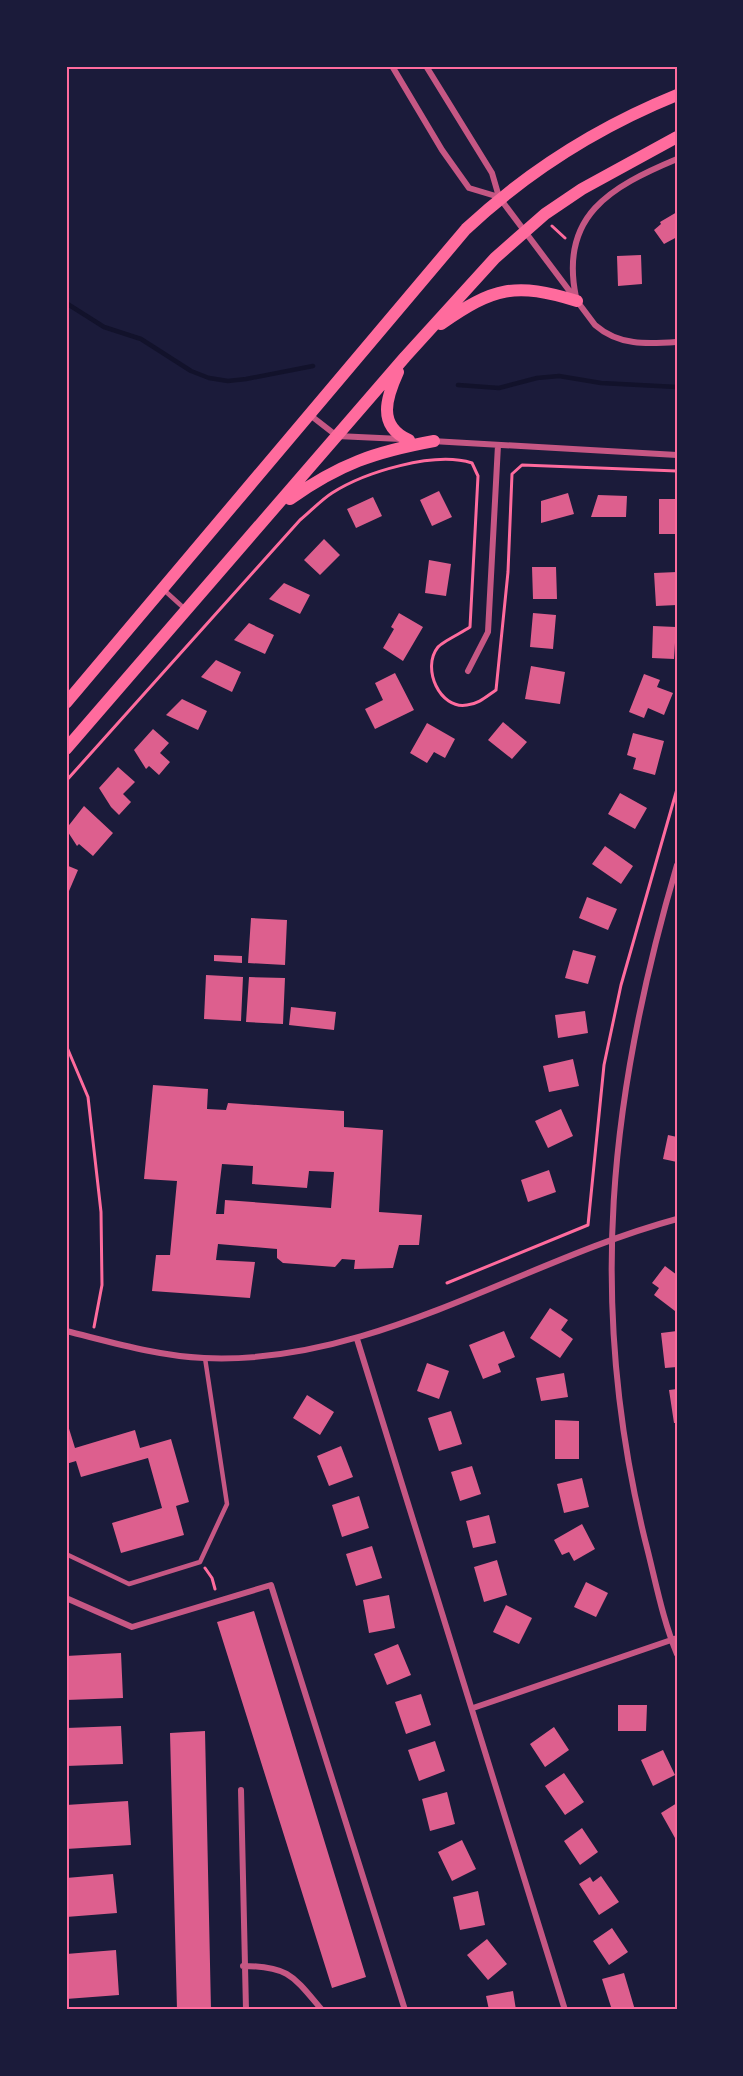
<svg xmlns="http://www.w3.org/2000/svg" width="743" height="2076" font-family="'Sofia Sans Condensed',sans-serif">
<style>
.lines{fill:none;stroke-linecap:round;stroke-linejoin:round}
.stream{stroke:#12122b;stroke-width:4.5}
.building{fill:#dd5f8e;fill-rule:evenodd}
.path{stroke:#ff6b9d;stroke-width:3}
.service{stroke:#c65784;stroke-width:4.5}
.minor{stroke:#c65784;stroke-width:6}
.secondary{stroke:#ff6b9d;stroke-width:12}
.neatline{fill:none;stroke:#ff6b9d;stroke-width:2}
</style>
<rect width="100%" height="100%" fill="#1b1b3a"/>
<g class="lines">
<path class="stream" d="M66 303 104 327 141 339 191 371 209 378 228 381 246 379 313 366
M458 385 499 388 537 378 559 376 601 383 677 387"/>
</g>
<path class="building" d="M677 212V237L664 244 654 230 661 224 660 222Z
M641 255 642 284 618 286 617 256Z
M439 491 452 517 432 526 420 500Z
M568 493 574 514 541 523V501Z
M598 495 627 496 626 517H591Z
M373 497 382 516 356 528 347 509Z
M659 499H677V534H659Z
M324 539 340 555 320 575 304 560Z
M429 560 451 564 446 596 425 593Z
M532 567H556L557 599H533Z
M677 572V605L656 606 654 573Z
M284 583 310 595 300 614 269 599Z
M399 613 423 627 403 661 383 648 394 629 391 627Z
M533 613 556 615 553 649 530 647Z
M249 623 274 635 265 654 234 640Z
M653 626 676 627 674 659 652 658Z
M216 660 241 672 232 692 201 677Z
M531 666 565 672 560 704 525 699Z
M395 673 414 710 375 729 365 709 383 700 375 683Z
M644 674 660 680 657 687 673 693 664 715 648 708 644 718 629 712Z
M182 699 207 711 198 730 166 715Z
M503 722 527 742 512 759 488 740Z
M427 723 455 739 445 758 434 752 427 763 410 753Z
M153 729 169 743 160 753 170 762 159 775 149 766 146 769 134 750Z
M633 733 664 741 655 775 633 769 636 758 627 755Z
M118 767 135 782 123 794 131 802 119 815 111 807 99 788Z
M620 793 647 808 635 829 608 814Z
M84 806 113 833 93 856 79 844 77 846 66 829Z
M605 846 633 866 621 884 592 864Z
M66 865 78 870 66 898Z
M587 897 617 909 608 930 579 918Z
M251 918 287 920 285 965 248 963Z
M573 950 596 956 588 984 565 978Z
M214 955 242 956V963L214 961Z
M206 975 243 977 241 1021 204 1019Z
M249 977 285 978 283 1024 246 1022Z
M291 1007 336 1012 334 1030 289 1025Z
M585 1011 588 1033 558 1038 555 1015Z
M573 1059 579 1086 549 1092 543 1066Z
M153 1085 208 1089 207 1109 226 1110 228 1103 344 1111V1127L383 1130 379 1212 422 1215 419 1245H399L393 1268 354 1269 355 1260 342 1259 335 1267 283 1263 277 1258V1249L218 1244 216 1260 255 1262 250 1298 152 1291 156 1255H170L177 1181 144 1179ZM222 1164 253 1166 252 1184 307 1188 309 1171 334 1172 331 1208 225 1200 224 1214H216Z
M561 1109 573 1136 548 1148 535 1121Z
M668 1135 677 1137V1162L663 1159Z
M549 1170 556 1192 528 1202 521 1180Z
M665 1266 677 1275 675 1311 654 1295 659 1288 652 1283Z
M550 1308 568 1320 561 1330 573 1339 560 1358 530 1338Z
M504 1331 515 1357 498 1364 501 1372 483 1379 469 1345Z
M677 1331V1367L665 1368 661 1333Z
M427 1363 449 1371 439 1399 417 1391Z
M564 1373 568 1397 541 1401 536 1378Z
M677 1389V1423H674L669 1390Z
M307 1395 334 1412 320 1435 293 1418Z
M451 1411 462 1444 439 1451 428 1418Z
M66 1419 75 1448 135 1430 140 1448 171 1439 189 1502 176 1506 184 1535 121 1553 112 1523 162 1508 148 1458 81 1477 76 1461 66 1464Z
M555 1420 579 1421V1459H555Z
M341 1446 353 1477 329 1486 317 1456Z
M472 1466 481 1494 460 1501 451 1472Z
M582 1478 589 1507 564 1513 557 1484Z
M359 1496 369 1528 342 1537 332 1505Z
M489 1515 496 1543 473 1548 466 1521Z
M582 1524 595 1549 574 1561 569 1552 562 1555 554 1540Z
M372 1546 382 1578 356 1586 346 1554Z
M497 1560 507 1595 484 1602 474 1567Z
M586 1582 608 1593 596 1617 574 1607Z
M389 1595 395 1628 369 1633 363 1600Z
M506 1605 532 1618 519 1644 493 1632Z
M254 1611 366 1977 332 1988 217 1622Z
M398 1644 411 1675 387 1685 374 1654Z
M121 1653 123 1698 66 1700V1656Z
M421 1694 431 1725 406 1734 395 1702Z
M618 1705H647L646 1731H618Z
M121 1726 123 1764 66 1766V1728Z
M554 1727 569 1750 545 1767 530 1744Z
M205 1731 211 2010H177L170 1733Z
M435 1741 445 1771 419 1781 408 1750Z
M663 1750 675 1775 653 1786 641 1760Z
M564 1773 584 1802 565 1815 545 1786Z
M447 1792 455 1824 430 1831 422 1799Z
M128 1801 131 1845 66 1849V1805Z
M677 1803V1837L675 1838 661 1813Z
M582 1828 598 1852 580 1865 564 1841Z
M462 1840 476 1869 452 1881 438 1852Z
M113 1874 117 1913 66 1917V1878Z
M601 1876 619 1902 599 1915 579 1884 590 1877 593 1882Z
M478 1891 485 1925 460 1930 453 1897Z
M612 1928 628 1952 609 1965 593 1941Z
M487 1939 507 1964 488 1980 467 1955Z
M116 1950 119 1995 66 1999V1954Z
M624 1973 635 2010H612L602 1979Z
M513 1991 516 2010H489L486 1996Z"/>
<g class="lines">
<path class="path" d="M552 226 565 238
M66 781 300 520C311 511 321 500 332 493 365 472 434 451 472 463L478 476 470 627C463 632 442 642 438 647 421 668 440 710 467 705 479 704 487 696 496 690L508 572 512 474 522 465 677 471
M66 1045 88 1097 101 1212 102 1285 94 1327
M447 1283 588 1225 604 1065 621 985 677 789
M205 1568 212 1578 215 1589"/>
<path class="service" d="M164 590 186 610
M66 1554 129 1584 200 1562 227 1504 205 1358"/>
<path class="minor" d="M392 66 442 150 469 188 499 197
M426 66 492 173 499 197 595 325C619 346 647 344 677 342
M576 297C559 216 610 187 677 159
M310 415 337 436 401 439
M432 441 677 455
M468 671 488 632 498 445
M677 865C609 1096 587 1304 645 1540 655 1578 662 1618 677 1654
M66 1331C111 1342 158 1356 204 1358 371 1366 521 1261 677 1219
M357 1339 565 2010
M66 1598 132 1627 271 1585 405 2010
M473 1708 677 1638
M241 1790 246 2010
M243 1966C289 1966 294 1977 322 2010"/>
<path class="secondary" d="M441 324C494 287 515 282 577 301
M398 372C387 396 376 426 409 440
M290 499C340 464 374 452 434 441
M66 703 466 229C528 171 598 127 677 95
M66 749 405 357 495 258 545 214 582 189 677 137"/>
</g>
<rect width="743" height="2076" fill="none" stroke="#1b1b3a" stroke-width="135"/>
<rect x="68" y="68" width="608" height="1940" class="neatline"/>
</svg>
